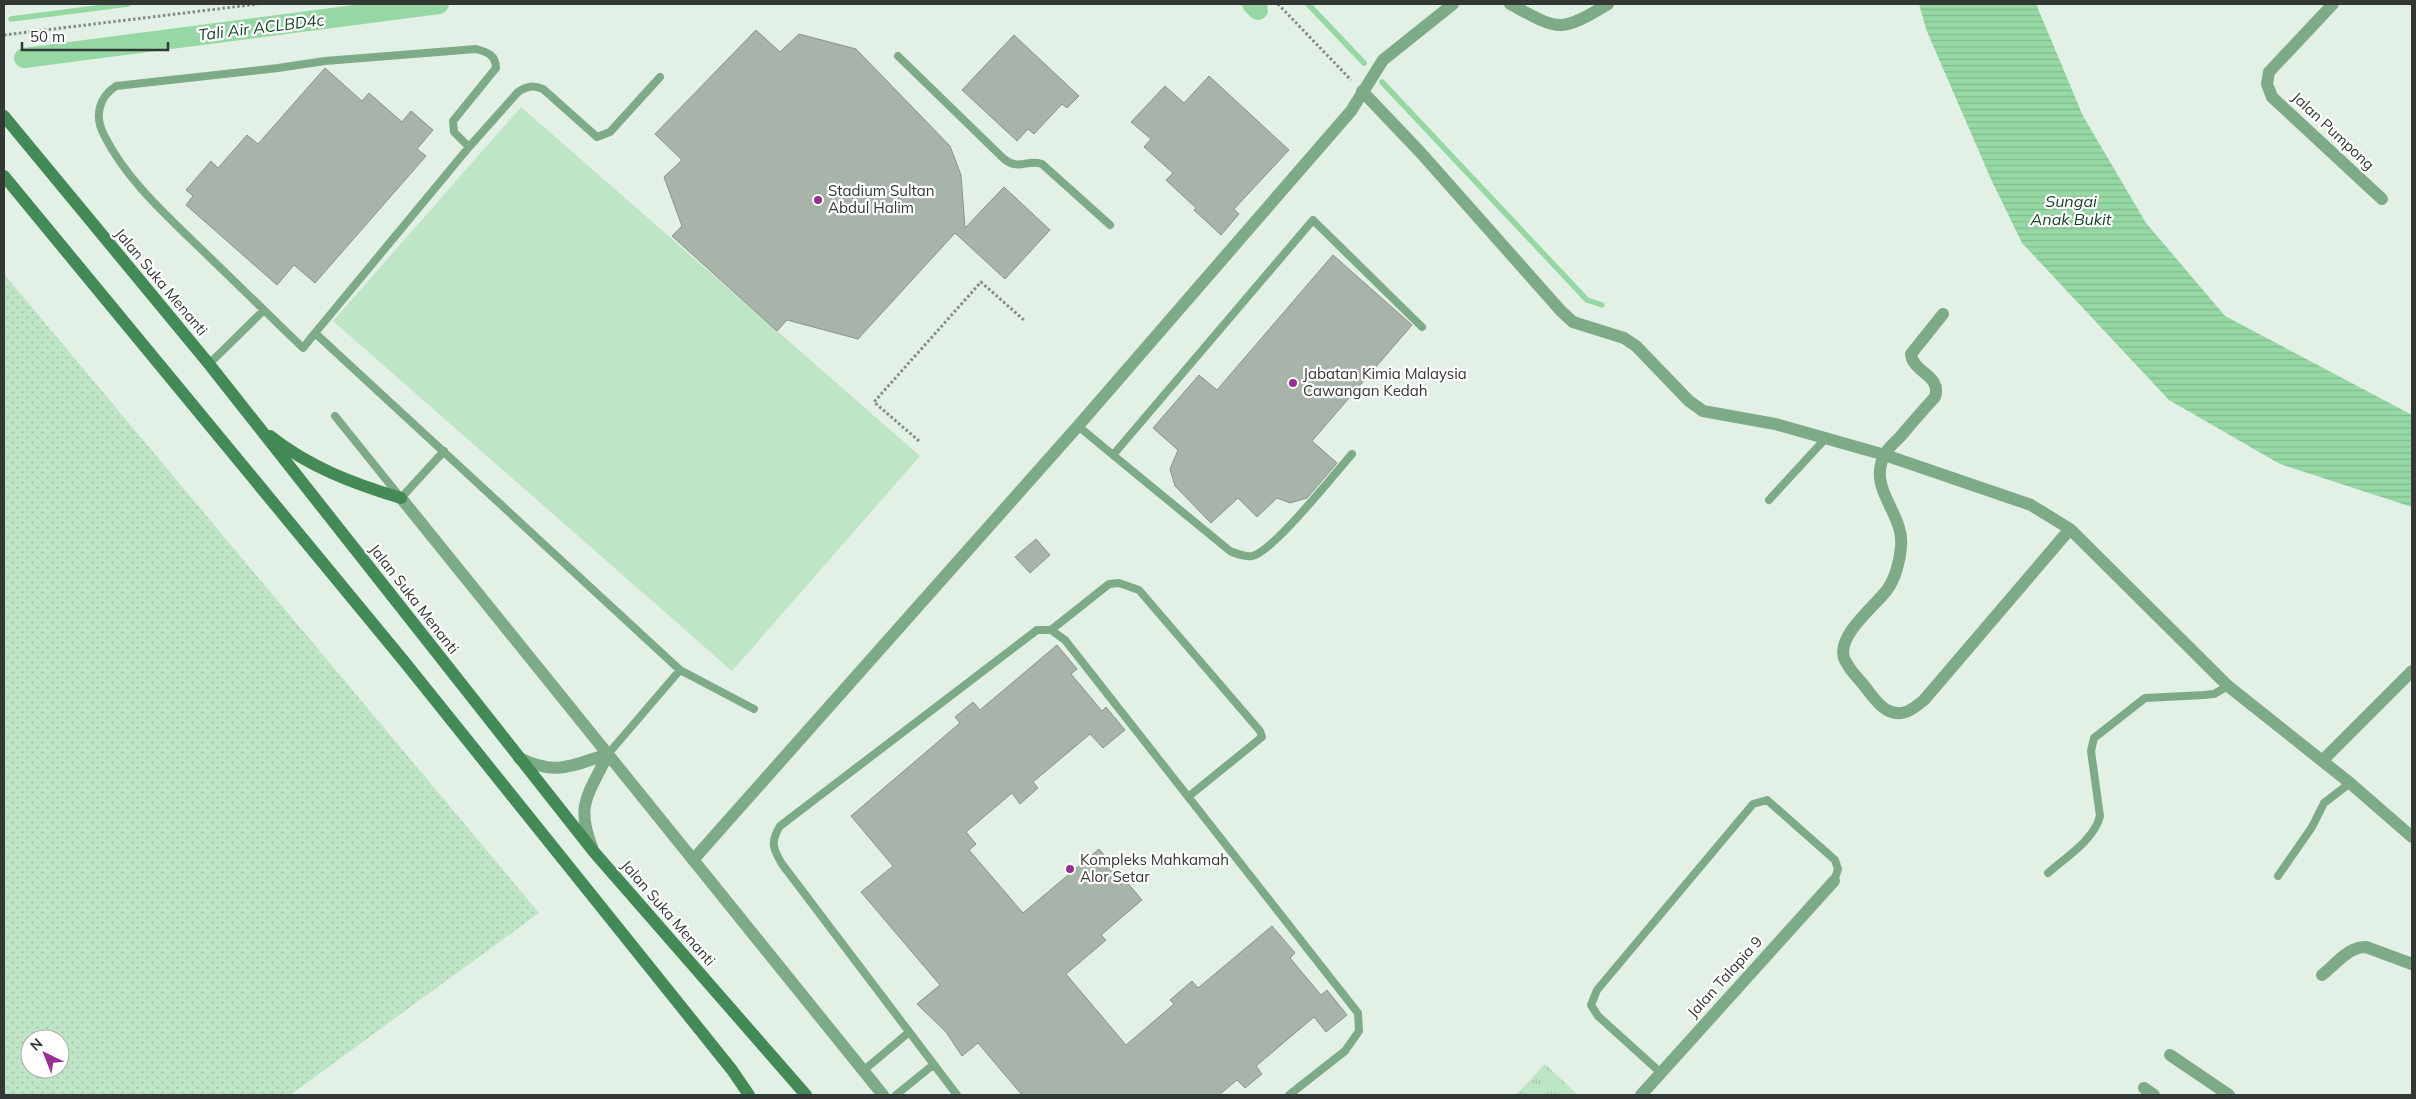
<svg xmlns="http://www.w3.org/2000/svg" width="2416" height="1099" font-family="Mulish,sans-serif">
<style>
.grass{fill:url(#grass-dots);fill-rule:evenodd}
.park{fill:url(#park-tufts)}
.pitch{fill:#bee5c5}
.water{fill:url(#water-rules)}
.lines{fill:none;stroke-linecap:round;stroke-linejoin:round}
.stream{stroke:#96d8a4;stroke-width:5.5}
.canal{stroke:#96d8a4;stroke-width:20}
.building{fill:#a8b4aa;stroke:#89958b}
.path{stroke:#828b84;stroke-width:3;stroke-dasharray:2.5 2.5;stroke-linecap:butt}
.service{stroke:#7eab87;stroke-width:8}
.minor{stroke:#7eab87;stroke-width:12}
.secondary{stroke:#438a56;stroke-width:12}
.poi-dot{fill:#982f92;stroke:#fff;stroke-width:2}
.labels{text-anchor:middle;stroke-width:4.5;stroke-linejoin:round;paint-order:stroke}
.street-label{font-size:15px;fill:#333834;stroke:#fff}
.poi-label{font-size:15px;fill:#333834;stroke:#fff;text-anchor:start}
.water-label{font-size:16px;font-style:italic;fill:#144423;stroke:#fff}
</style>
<defs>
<pattern id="grass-dots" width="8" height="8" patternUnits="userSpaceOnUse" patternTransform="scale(1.25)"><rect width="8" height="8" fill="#bee5c5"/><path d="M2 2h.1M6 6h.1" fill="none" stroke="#a4c5aa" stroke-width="1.8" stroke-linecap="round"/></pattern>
<pattern id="park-tufts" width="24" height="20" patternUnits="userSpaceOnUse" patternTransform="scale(1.25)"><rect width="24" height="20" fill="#bee5c5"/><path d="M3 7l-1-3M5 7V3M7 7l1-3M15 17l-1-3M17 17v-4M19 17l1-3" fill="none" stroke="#a4c5aa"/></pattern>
<pattern id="water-rules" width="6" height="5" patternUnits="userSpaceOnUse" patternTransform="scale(1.25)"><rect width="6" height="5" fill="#96d8a4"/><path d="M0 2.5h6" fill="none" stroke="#82ba8e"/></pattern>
</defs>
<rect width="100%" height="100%" fill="#e3f0e5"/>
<path class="grass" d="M4 274 539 913 290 1095H4ZM30 1039H60V1069H30Z"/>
<path class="park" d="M1545 1064 1578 1095H1516Z"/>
<path class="pitch" d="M521 107 920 456 732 671 333 321Z"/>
<path class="water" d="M1919 4H2036L2083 116 2146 223 2225 316 2412 415V507L2280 464 2169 400 2022 243 1990 177 1926 29Z"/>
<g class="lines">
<path class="stream" d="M1308 4 1364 63
M11 19 128 4
M1382 82 1587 300 1602 305"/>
<path class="canal" d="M1252 4 1258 10
M24 58 439 4"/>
</g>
<path class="building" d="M756 30 780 52 799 34 856 49 950 146 961 175 965 228 1004 187 1050 230 1005 279 955 233 858 339 787 320 777 331 672 236 682 226 664 177 682 160 655 134Z
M1014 35 1079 96 1067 108 1062 104 1034 134 1028 129 1017 141 962 90Z
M325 68 362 101 369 93 402 122 411 111 433 130 417 149 426 156 315 283 294 265 277 285 186 205 193 196 186 190 211 161 218 168 247 135 258 144Z
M1209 76 1289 150 1234 209 1239 214 1221 235 1194 210 1196 208 1166 180 1173 173 1144 147 1151 139 1131 122 1165 86 1184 103Z
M1333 255 1412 325 1312 441 1337 463 1307 498 1290 503 1277 498 1257 517 1238 498 1211 523 1175 486 1170 469 1178 450 1153 428 1199 375 1217 390Z
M1036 539 1050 555 1030 573 1015 557Z
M1057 645 1077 669 1071 674 1102 711 1106 707 1125 730 1103 748 1090 734 1033 782 1038 788 1020 804 1012 793 966 832 976 844 969 850 1023 913 1099 849 1142 900 1101 935 1106 940 1066 974 1126 1045 1174 1004 1170 1000 1192 981 1198 988 1272 926 1295 953 1290 958 1321 995 1327 990 1347 1015 1326 1032 1314 1017 1256 1066 1262 1074 1245 1088 1237 1080 1219 1095H1022L978 1043 962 1056 946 1032 917 1004 940 985 861 892 893 866 851 816 960 723 955 717 973 702 980 710Z"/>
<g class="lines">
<path class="path" d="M1278 4 1351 80
M4 35 258 4
M919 441 874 402 981 282 1025 321"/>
<path class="service" d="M898 56 1004 159C1020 171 1026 159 1042 164L1110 225
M469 147 454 132 453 121 496 68C496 55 487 52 476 49L325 61 278 68 116 86C99 97 94 116 104 135 126 179 164 213 199 247 234 281 268 314 303 348L315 333 680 670 754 709
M315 333 469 147 518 92C527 86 533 85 543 89L597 137 610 132 660 77
M209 364 264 310
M335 416 401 498 444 451
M1078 426 1113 455
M1352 454C1335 473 1272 553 1252 556 1244 557 1237 554 1230 551L1113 455 1313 220 1422 327
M1769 500 1826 438
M1051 630 1109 584 1119 583 1139 590 1260 731 1262 737 1188 797
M608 754 680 670
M2048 873C2066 857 2094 840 2100 816L2091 751 2094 738 2145 698 2204 695 2214 694 2228 686
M2278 876 2312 827 2324 803 2350 783
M863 1071 908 1033
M1661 1073 1598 1016 1591 1005 1597 990 1753 804 1767 800 1835 860 1838 869 1834 881
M896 1095 933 1065
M957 1095 782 864C773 849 770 842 780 826L1037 630H1051L1065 640 1358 1013 1359 1031 1345 1051 1289 1095"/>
<path class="minor" d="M1510 4C1559 30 1558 34 1608 4
M2333 4 2269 72 2267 84 2272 97 2382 199
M1362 91 1421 153 1561 311 1573 322 1624 338 1636 346 1689 401 1703 411 1775 424 1885 455 2031 505 2070 529 2228 686 2350 783 2412 837
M1943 314 1911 354C1913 373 1942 375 1935 397 1923 410 1911 424 1900 437 1895 442 1888 448 1885 454 1866 489 1905 513 1901 547 1900 561 1895 579 1887 590 1874 607 1837 635 1844 658 1848 668 1855 675 1862 683 1869 691 1877 705 1887 710 1902 718 1912 710 1924 700L2070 529
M401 498 883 1095
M519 758C557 776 570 766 608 754
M2322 761 2412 671
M592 847C575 804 589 794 608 754
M693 860 1078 426 1351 111 1383 60 1453 4
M2322 975C2335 965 2349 946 2366 947L2412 964
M2170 1055 2229 1095
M2144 1088 2154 1095
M1641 1095 1834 881"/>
<path class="secondary" d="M4 116 209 364 594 852 806 1095
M4 176 403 660 732 1070 749 1095
M270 436C309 467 354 484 401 498"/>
</g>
<g class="poi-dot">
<circle cx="818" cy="200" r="5"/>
<circle cx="1293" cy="383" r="5"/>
<circle cx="1070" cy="869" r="5"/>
</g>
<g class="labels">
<g class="street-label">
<text transform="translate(2333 131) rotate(43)" y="5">Jalan Pumpong</text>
<text transform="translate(161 282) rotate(50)" y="5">Jalan Suka Menanti</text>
<text transform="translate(414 599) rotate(52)" y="5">Jalan Suka Menanti</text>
<text transform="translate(668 913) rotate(49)" y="5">Jalan Suka Menanti</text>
<text transform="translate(1725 977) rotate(-48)" y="5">Jalan Talapia 9</text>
</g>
<g class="poi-label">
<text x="828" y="196">Stadium Sultan<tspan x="828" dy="17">Abdul Halim</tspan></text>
<text x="1303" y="379">Jabatan Kimia Malaysia<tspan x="1303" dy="17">Cawangan Kedah</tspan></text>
<text x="1080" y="865">Kompleks Mahkamah<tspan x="1080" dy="17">Alor Setar</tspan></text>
</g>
<g class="water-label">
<text transform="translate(261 27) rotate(-7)" y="6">Tali Air ACLBD4c</text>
<text x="2071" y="207">Sungai<tspan x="2071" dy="18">Anak Bukit</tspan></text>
</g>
</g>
<rect width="2416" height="1099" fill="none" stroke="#333834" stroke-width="10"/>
<g transform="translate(45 1054) rotate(317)"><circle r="24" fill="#ffffff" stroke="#adafae"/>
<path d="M0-4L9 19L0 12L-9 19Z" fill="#982f92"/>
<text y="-8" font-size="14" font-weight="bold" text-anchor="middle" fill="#333834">N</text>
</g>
<path d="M22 42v8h146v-8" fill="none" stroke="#333834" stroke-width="2.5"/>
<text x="30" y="42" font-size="15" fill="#333834" stroke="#ffffff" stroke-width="4" paint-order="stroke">50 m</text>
</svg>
